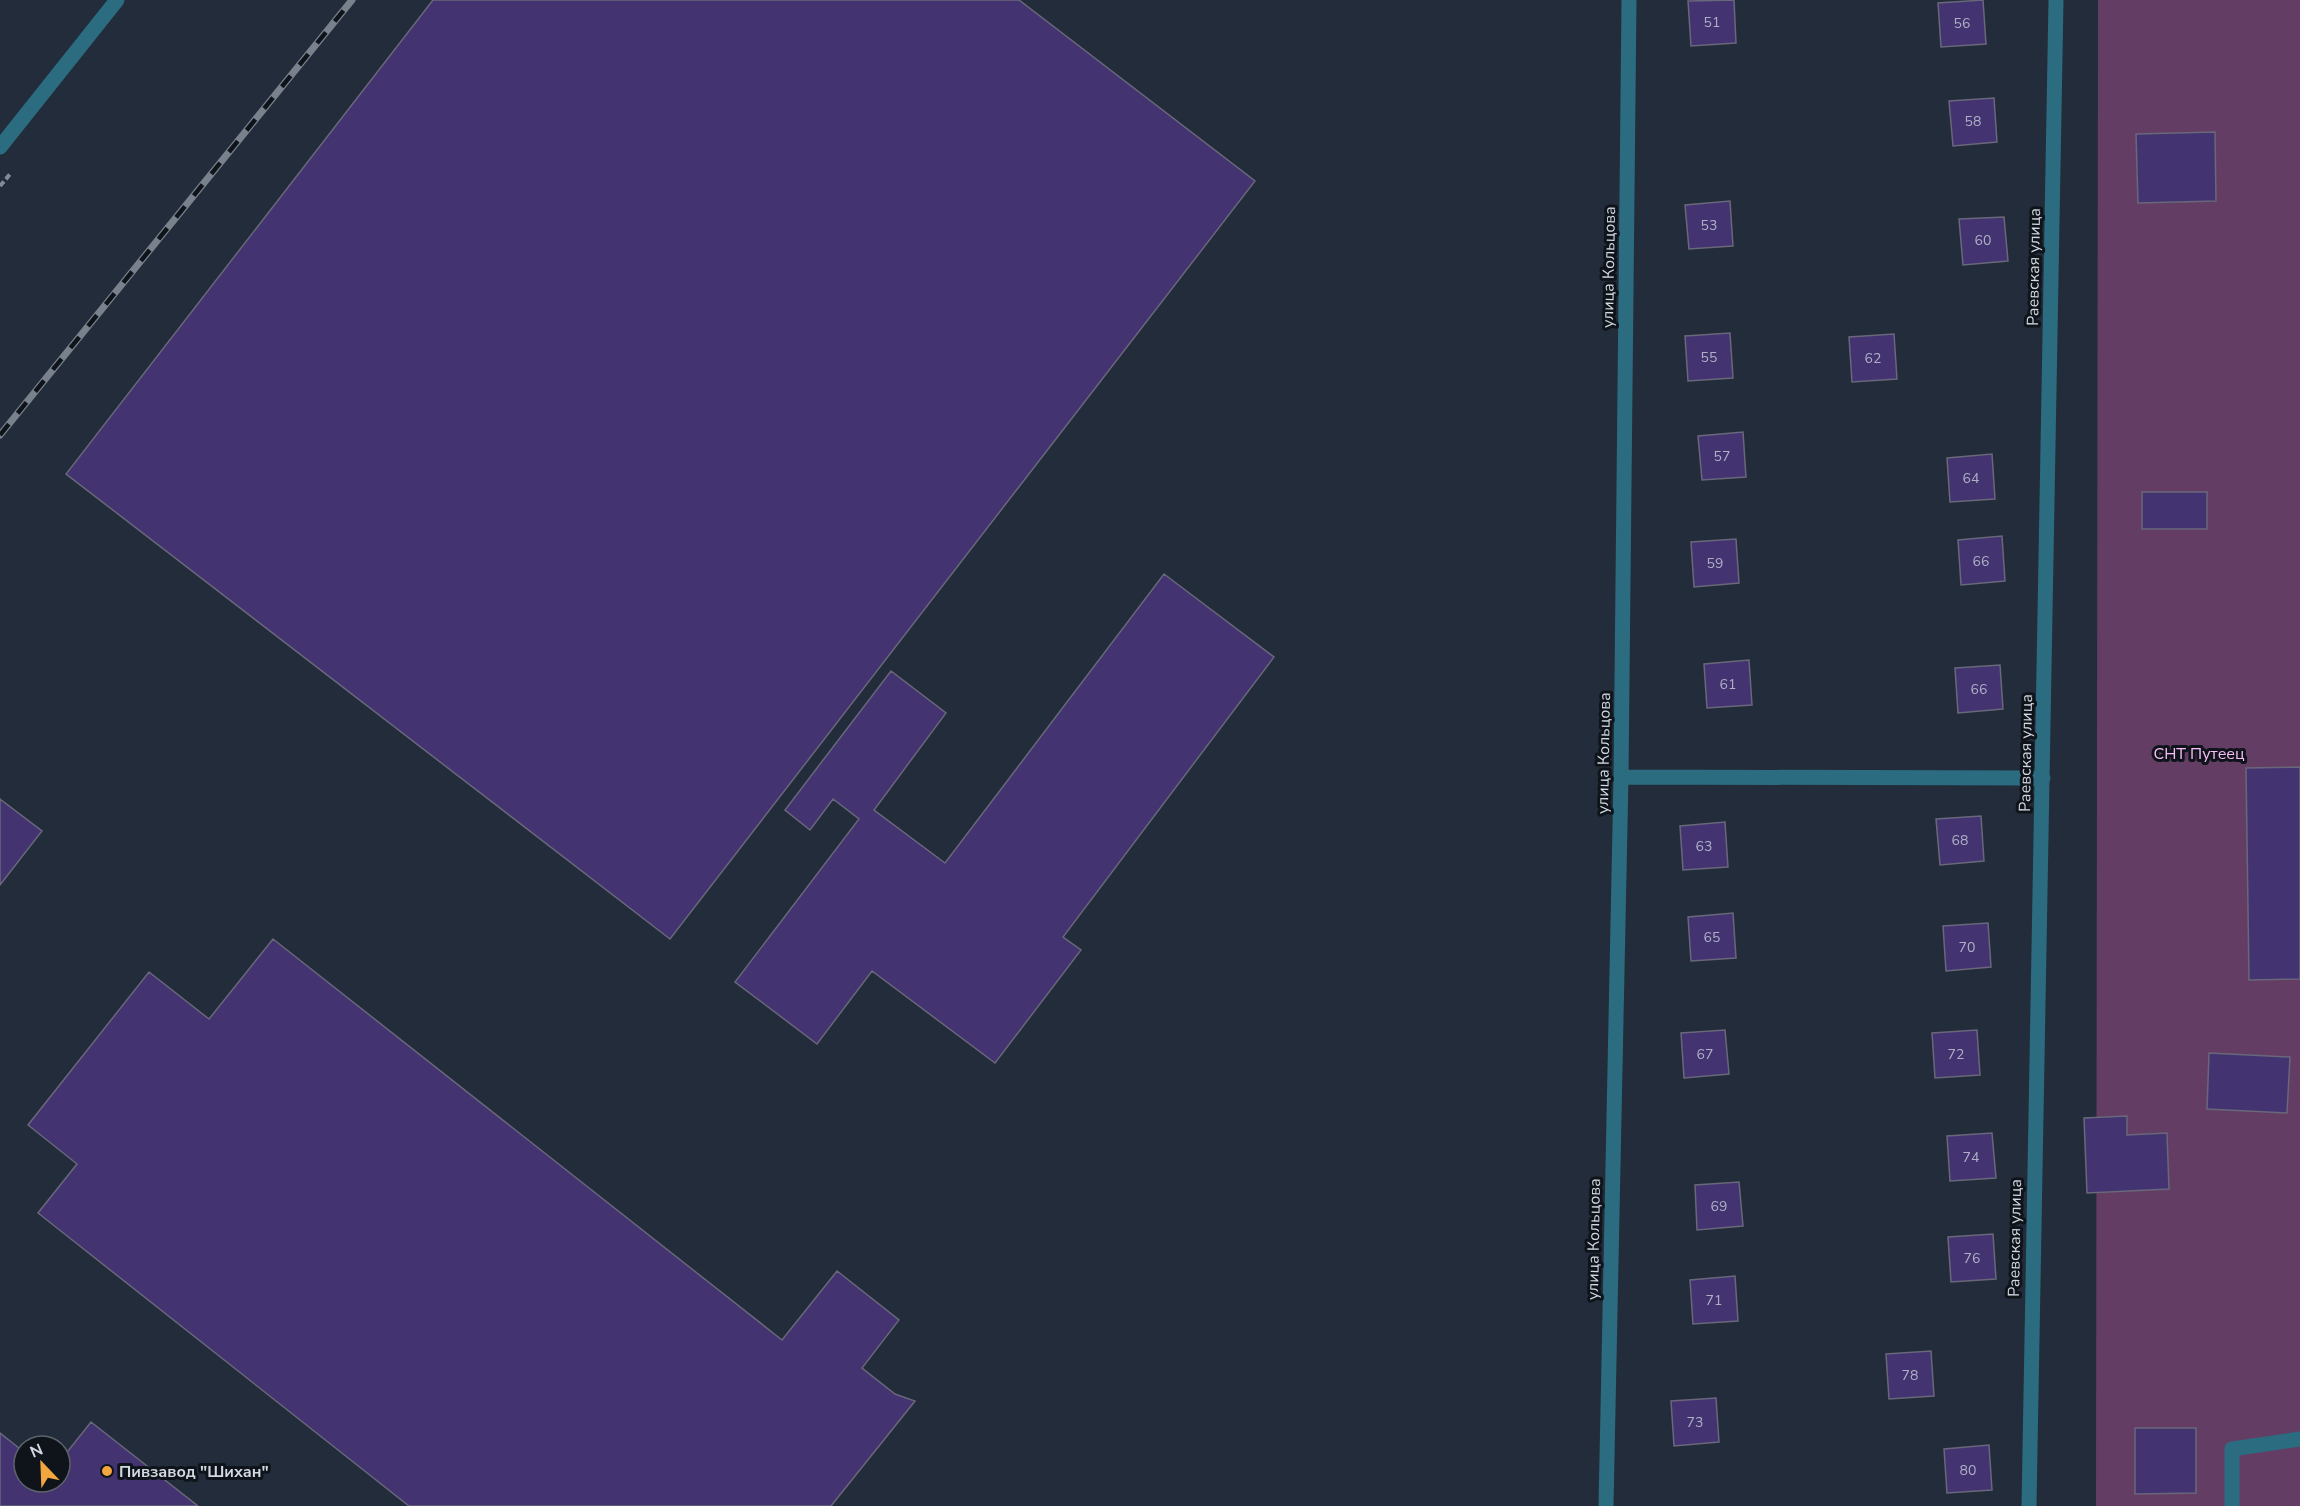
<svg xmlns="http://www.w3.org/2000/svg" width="2300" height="1506" font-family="'Nunito Sans',sans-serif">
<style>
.green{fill:#643d65}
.building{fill:#433471;stroke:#69677a;stroke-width:1.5}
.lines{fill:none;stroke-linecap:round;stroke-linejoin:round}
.path{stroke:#838b97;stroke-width:4;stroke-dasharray:6 3;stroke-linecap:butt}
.minor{stroke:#2b6c81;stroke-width:15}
.rail-casing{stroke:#79818d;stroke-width:7}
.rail{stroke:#0f141a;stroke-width:4.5;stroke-dasharray:14;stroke-linecap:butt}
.poi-dot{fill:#f1a63f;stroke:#0f141a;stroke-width:2}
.labels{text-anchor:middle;stroke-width:6;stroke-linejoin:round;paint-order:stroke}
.number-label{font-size:14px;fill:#afb0c6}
.street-label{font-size:16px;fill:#d3d9e3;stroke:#0f141a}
.park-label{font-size:16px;fill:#fabdfa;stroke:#0f141a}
.poi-label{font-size:16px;font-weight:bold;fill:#d3d9e3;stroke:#0f141a;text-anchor:start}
</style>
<rect width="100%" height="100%" fill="#222c3a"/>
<path class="green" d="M2098 0H2300V1506H2096Z"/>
<path class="building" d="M433 0H1019L1255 181 670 939 66 474Z
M1734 0 1736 43 1691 46 1688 1Z
M1983 0 1986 44 1941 47 1938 3Z
M1994 98 1997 142 1953 146 1949 101Z
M2215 132 2216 201 2138 203 2136 134Z
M1730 201 1733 246 1689 249 1685 205Z
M2004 217 2008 261 1963 265 1959 219Z
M1730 333 1733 378 1688 381 1685 336Z
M1894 334 1897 379 1852 382 1849 337Z
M1743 432 1746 477 1702 480 1698 436Z
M1992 454 1995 499 1950 502 1947 458Z
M2142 492H2207V529H2142Z
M2002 536 2005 581 1961 585 1958 540Z
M1736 539 1739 583 1694 587 1691 542Z
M1164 574 1274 657 1063 937 1081 950 995 1063 872 971 817 1044 735 982 859 819 833 799 810 830 785 810 891 671 946 713 874 810 945 863Z
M1749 660 1752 705 1707 708 1704 664Z
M2000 665 2003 709 1958 713 1955 668Z
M2300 767V979L2249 980 2246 768Z
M0 799 42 831 0 885Z
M1981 816 1984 861 1940 865 1936 819Z
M1725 822 1728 867 1683 870 1680 826Z
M1733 913 1736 958 1691 961 1688 917Z
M1988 923 1991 967 1946 971 1943 926Z
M273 939 782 1340 837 1271 899 1320 862 1368 895 1394 915 1401 831 1506H409L38 1213 77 1164 28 1125 149 972 209 1019Z
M1725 1030 1729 1074 1684 1078 1681 1033Z
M1977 1030 1980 1075 1935 1078 1932 1033Z
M2209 1053 2290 1057 2287 1113 2207 1109Z
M2127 1116V1135L2167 1133 2169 1189 2087 1193 2084 1118Z
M1992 1133 1996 1178 1950 1181 1947 1136Z
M1739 1182 1743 1226 1697 1230 1695 1185Z
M1993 1234 1996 1279 1951 1282 1948 1237Z
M1735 1276 1738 1321 1693 1324 1690 1280Z
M1931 1351 1934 1396 1889 1399 1886 1354Z
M1716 1398 1719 1442 1674 1446 1671 1401Z
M91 1422 198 1506H0V1433L24 1452V1482H60V1461Z
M2135 1428H2196V1493L2135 1494Z
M1989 1445 1992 1490 1947 1493 1944 1449Z"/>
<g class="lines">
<path class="path" d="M0 186 11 173"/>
<path class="minor" d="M0 147 117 0
M1621 777 2043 778
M1606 1506 1621 777 1629 0
M2029 1506 2056 0
M2232 1506V1449L2300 1439"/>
<g class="rail-casing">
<path id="rail" d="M0 435 352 0"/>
</g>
<use href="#rail" class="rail"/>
</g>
<circle class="poi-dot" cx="107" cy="1471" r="6"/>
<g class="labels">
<g class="number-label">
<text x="1712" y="27">51</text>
<text x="1962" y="28">56</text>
<text x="1973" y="126">58</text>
<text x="1709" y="230">53</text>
<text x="1983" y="245">60</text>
<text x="1709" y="362">55</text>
<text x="1873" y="363">62</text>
<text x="1722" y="461">57</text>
<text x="1971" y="483">64</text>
<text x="1981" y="566">66</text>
<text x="1715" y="568">59</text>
<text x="1728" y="689">61</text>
<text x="1979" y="694">66</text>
<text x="1960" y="845">68</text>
<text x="1704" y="851">63</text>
<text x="1712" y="942">65</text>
<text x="1967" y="952">70</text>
<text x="1705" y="1059">67</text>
<text x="1956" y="1059">72</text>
<text x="1971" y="1162">74</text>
<text x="1719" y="1211">69</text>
<text x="1972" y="1263">76</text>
<text x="1714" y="1305">71</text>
<text x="1910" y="1380">78</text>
<text x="1695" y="1427">73</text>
<text x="1968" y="1475">80</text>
</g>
<g class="street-label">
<text transform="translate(1608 267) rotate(-89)" y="6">улица Кольцова</text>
<text transform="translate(2033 267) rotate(-89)" y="6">Раевская улица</text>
<text transform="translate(1603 753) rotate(-89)" y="6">улица Кольцова</text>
<text transform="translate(2025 753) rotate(-89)" y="6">Раевская улица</text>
<text transform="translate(2014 1238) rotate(-89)" y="6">Раевская улица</text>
<text transform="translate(1593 1239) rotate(-89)" y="6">улица Кольцова</text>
</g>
<g class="park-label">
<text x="2199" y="759">СНТ Путеец</text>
</g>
<g class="poi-label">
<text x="119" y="1477">Пивзавод "Шихан"</text>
</g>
</g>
<g transform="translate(42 1464) rotate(337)"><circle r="28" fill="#0f141a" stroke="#5d636a" stroke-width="1.5"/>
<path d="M0-4.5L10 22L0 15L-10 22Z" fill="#f1a63f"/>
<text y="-9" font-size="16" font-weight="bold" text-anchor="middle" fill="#d3d9e3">N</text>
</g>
</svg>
